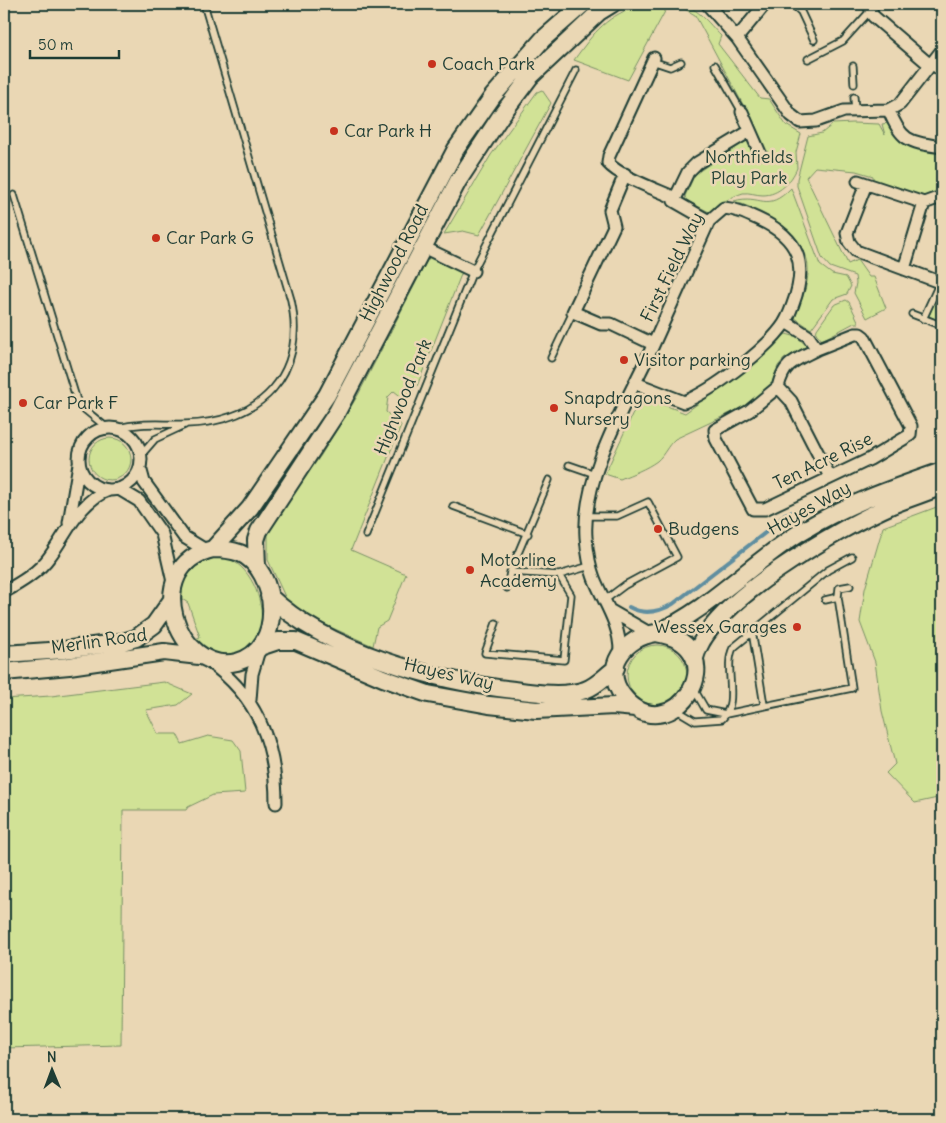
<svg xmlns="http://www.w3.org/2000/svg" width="946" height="1123" font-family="Delius,sans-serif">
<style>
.green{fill:#d1e296;stroke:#789065}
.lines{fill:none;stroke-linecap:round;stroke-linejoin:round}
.stream{stroke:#5f8ea0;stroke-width:4}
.lane-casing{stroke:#1f3d34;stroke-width:9}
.street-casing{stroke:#1f3d34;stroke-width:15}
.secondary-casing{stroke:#1f3d34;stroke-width:20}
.lane{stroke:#ead7b4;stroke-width:5.5}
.street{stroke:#ead7b4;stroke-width:11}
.secondary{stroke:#ead7b4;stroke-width:16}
.poi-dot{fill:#c8321e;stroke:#ead7b4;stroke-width:2}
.labels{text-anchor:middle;stroke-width:5;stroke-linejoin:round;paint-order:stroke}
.poi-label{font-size:18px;fill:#1f3d34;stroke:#ead7b4;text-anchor:start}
.park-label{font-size:18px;fill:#284539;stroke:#ead7b4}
.street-label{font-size:18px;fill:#1f3d34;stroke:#ead7b4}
</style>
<rect width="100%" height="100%" fill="#ead7b4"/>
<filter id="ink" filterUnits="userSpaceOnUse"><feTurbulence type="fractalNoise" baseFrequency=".02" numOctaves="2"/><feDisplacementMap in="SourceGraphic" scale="10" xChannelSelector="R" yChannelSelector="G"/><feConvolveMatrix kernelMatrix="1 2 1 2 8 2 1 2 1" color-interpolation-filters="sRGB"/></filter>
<g filter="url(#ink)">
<path class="green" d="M642 4H669L628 80 574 60C595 31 606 16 642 4Z
M676 4C696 4 708 23 721 36L718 44 760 98 769 99 786 125 801 134 796 152 797 168C791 182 779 195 763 195 756 195 749 192 743 193 730 197 720 204 709 212L686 200 685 196 695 174 748 138 753 142H763L695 15Z
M542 90 551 103 479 235 463 231 444 234 491 155 537 92Z
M853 123 879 124 885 135 882 124 889 123C901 152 914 146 942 151V196L918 197 873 184V176L856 171 815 167 806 177 848 264 857 260 869 277H874L886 308 867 318 854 293 856 283 855 276 830 267 822 258 797 186V179L808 136 822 133 833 124Z
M791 188 820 265 832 274 846 277 851 286 847 294 833 299 811 329 795 318C799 306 805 293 807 281 816 235 768 214 734 201 761 193 766 214 791 188Z
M432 251 464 267 417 386 403 398 394 391 388 397 386 412 401 425 351 550 406 574 387 621 377 627 373 646 310 618 287 601 268 560V530L321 455 358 395Z
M940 287 942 288V322L929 316Z
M846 300 849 302 859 323H854L822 340 816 333 817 329 834 305Z
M786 334 797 337 807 346 784 359 778 366 772 383 756 401 675 439C667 446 665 454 657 461 646 469 632 474 620 479L605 474 641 396 685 413 729 381 750 368 763 353Z
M89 459a21 21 0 1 1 42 0a21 21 0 1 1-42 0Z
M942 505V797L915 803 886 773 895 764 882 711 875 662 860 622 865 589 883 527Z
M214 558C221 558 228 557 233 561 256 574 267 612 259 636 257 643 251 646 246 649 225 659 210 658 195 639L200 637 188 603 182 599C179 577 195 564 214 558Z
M627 675a30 30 0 1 1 60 0a30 30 0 1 1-60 0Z
M164 682 192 694 178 705 146 710 158 734H177L182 744 208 736 233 740 241 751 245 793 213 795 188 807 186 810H123L121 1045 4 1048V699L51 696Z"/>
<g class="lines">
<path class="stream" d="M941 447H942
M629 607C643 615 659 612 673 604L774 526 785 514 798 511"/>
<g class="lane-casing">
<path id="lane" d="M792 4 801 12 814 40
M938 4 940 5
M808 59 843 41 871 10
M652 61 670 67 681 62
M715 65 742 112
M930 65 942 75
M853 66 854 84
M854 97 855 110
M14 195 78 404 106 427
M912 314 938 324
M923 319 940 282
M551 358 573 312
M118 428C141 422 162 425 186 424 261 422 307 375 291 300L204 4
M142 454 155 439 185 425
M569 465 595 474
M453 506 528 534
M586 516H617L648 502 677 557 625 585 605 600
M366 535 473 271 576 70
M510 572 559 575 590 566
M507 588 510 572 549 480
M825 600 838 597 839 588 850 586
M496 623 485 653 564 660 571 595 559 575
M752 631 764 705
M695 691 706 710 726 714 852 688 838 597
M675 709 695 721 722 719C740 702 723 668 733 648L828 570 852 557"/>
</g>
<g class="street-casing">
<path id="street" d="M707 4 737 38 791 115 800 122 816 121 844 111 889 110 900 104 942 50
M869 4 873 16 930 65
M737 38 765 4
M654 58 609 156 608 163C620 177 658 190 675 198
M889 110C901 142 910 142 942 147
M742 112 760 153
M625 174 610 210 614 226 573 312 601 324H611L653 344
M858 181 924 203 904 269
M866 184 847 233 849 242 856 251 942 283
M924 203 935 199H942
M709 221 674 201 688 172 697 163 750 131
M423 247 473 271
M778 387 749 411 715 430 716 439 753 509H765L870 459 910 435 911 426 864 337 860 334H855L817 349
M778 387 791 401 830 477
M778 387C784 362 796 360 817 349L808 336 786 322
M79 459a31 31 0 1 1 62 0a31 31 0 1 1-62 0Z
M141 471 144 482 184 537 207 551
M119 489 139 501 162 534 173 582
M69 523 79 464
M4 592C20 583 39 572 50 556 67 533 80 500 109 490
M611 611 651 634
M620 652C620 623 604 603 594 578 589 565 587 550 586 537 582 477 625 405 650 352 670 308 690 264 709 221L724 208C737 209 747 214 760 220 799 238 808 264 793 304 790 312 787 321 781 328 762 353 713 390 684 402L635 383
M209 662C258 696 276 745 276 803
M250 700 252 674 259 650"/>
</g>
<g class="secondary-casing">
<path id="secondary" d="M213 549 250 508 327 395 456 149 493 96 543 39 583 4
M213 549C222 549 231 550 240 553 278 570 286 649 237 662 177 676 139 566 213 549Z
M257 567 256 540 259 531 337 412 458 181 500 117 530 77 599 12 612 4
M269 596C328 652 435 681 514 690 536 693 564 697 585 690 597 686 606 675 616 668
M656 633C709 610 750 564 799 533 844 505 893 488 942 471
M656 633C742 646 671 757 623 696 601 668 625 637 656 633Z
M263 646 278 641H296L383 678 428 694 489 705 536 710 614 706 635 708
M4 654 64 650 122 642 136 638 154 625 171 601
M695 658C708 602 840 528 892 505 909 498 926 493 942 486
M4 672 69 666 164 652 199 656"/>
</g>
<use href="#lane" class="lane"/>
<use href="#street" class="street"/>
<use href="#secondary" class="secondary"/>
</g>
</g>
<g class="poi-dot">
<circle cx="432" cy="64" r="5"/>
<circle cx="334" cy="131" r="5"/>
<circle cx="156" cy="238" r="5"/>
<circle cx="624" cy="360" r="5"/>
<circle cx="23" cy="403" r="5"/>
<circle cx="554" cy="408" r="5"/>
<circle cx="658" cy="529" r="5"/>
<circle cx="470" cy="570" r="5"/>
<circle cx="797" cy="627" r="5"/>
</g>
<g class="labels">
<g class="poi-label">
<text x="442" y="70">Coach Park</text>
<text x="344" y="137">Car Park H</text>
<text x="166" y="244">Car Park G</text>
<text x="634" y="366">Visitor parking</text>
<text x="564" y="404">Snapdragons<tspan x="564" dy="21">Nursery</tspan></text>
<text x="33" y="409">Car Park F</text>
<text x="668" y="535">Budgens</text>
<text x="480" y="566">Motorline<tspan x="480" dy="21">Academy</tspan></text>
<text x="787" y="633" text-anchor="end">Wessex Garages</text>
</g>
<g class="park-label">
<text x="749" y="163">Northfields<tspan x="749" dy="21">Play Park</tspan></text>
</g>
<g class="street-label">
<text transform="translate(394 263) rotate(-63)" y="6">Highwood Road</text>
<text transform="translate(672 267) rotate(-64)" y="6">First Field Way</text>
<text transform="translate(403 397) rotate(-68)" y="6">Highwood Park</text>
<text transform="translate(823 461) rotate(-26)" y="6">Ten Acre Rise</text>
<text transform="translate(809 508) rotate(-29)" y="6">Hayes Way</text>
<text transform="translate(99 641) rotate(-8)" y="6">Merlin Road</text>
<text transform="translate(449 674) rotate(13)" y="6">Hayes Way</text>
</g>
</g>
<rect width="946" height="1123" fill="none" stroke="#ead7b4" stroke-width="20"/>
<rect x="10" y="10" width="926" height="1103" fill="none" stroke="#1f3d34" stroke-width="2" filter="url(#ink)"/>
<g transform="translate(52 1070) rotate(359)" stroke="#ead7b4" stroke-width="4" paint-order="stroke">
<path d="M0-4L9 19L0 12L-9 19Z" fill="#1f3d34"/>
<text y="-8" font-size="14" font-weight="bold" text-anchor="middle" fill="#1f3d34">N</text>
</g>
<path d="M30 50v8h89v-8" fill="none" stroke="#1f3d34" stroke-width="2.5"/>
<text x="38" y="50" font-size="15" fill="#1f3d34" stroke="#ead7b4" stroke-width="4" paint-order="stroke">50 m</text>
</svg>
